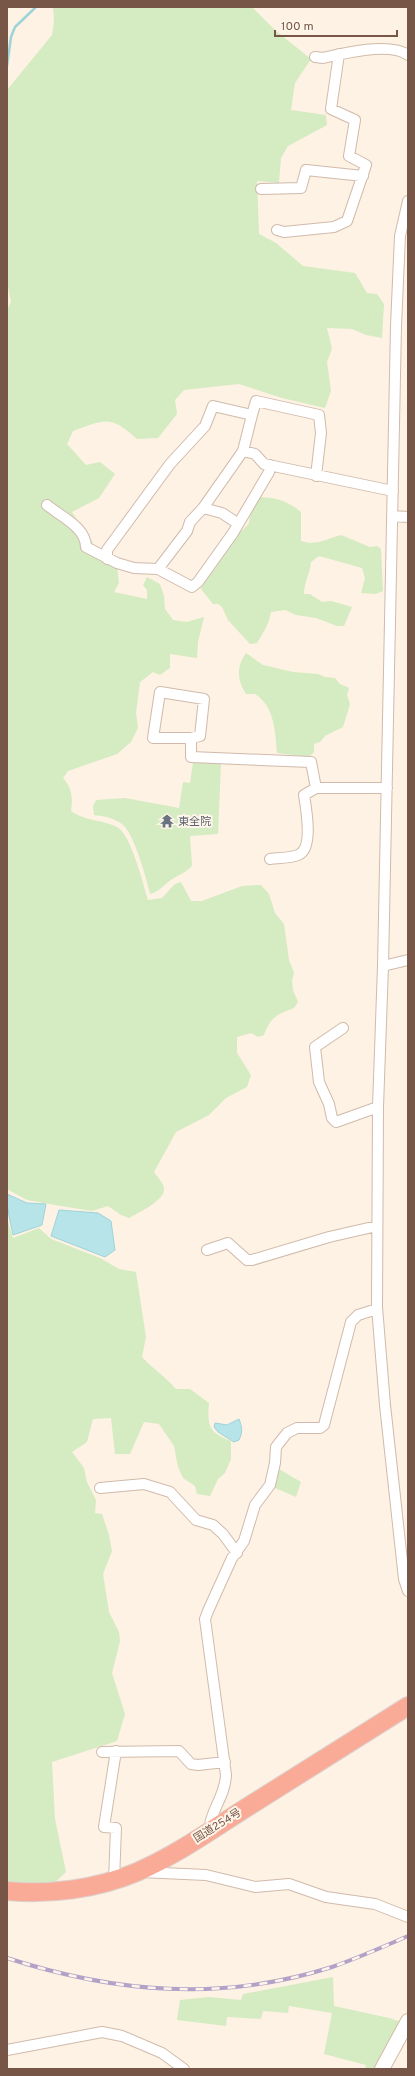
<svg xmlns="http://www.w3.org/2000/svg" width="415" height="2076" font-family="Overpass,'Noto Sans JP',sans-serif">
<style>
.green{fill:#d5ebc1}
.water{fill:#b7e4e8;stroke:#9dd4da}
.lines{fill:none;stroke-linecap:round;stroke-linejoin:round}
.stream{stroke:#9dd4da;stroke-width:2.5}
.street-casing{stroke:#d1baac;stroke-width:12}
.secondary-casing{stroke:#d4baa9;stroke-width:16}
.highway-casing{stroke:#dcd3cf;stroke-width:20}
.street{stroke:#fff;stroke-width:10}
.secondary{stroke:#fff;stroke-width:14}
.highway{stroke:#faab97;stroke-width:18}
.rail-casing{stroke:#b3a1c7;stroke-width:4}
.rail{stroke:#fff6eb;stroke-width:2.5;stroke-dasharray:8;stroke-linecap:butt}
.labels{text-anchor:middle;stroke-width:4;stroke-linejoin:round;paint-order:stroke}
.worship-label{font-size:11px;fill:#5b616d;stroke:#fff6eb;text-anchor:start}
.street-label{font-size:11px;fill:#775648;stroke:#fff6eb}
</style>
<rect width="100%" height="100%" fill="#fdf2e3"/>
<path class="green" d="M53 7H252L276 31 311 59 295 83 291 110 326 115 327 125 288 146 281 158 279 183 257 181 259 234 276 243 303 266 355 273 367 293 377 294 384 304 382 338 366 335 352 329 327 328 332 349 327 362 331 391 325 408 282 398 239 384 184 390 175 400 177 414 158 438 137 439C111 415 105 419 73 431L67 444 86 465 100 462 115 474 99 498 72 512 108 565 117 566 119 583 114 592 147 599V590L143 585 147 577 160 584 164 596 165 609 173 620 187 622 204 617 198 642 197 658 170 654V668L160 675 153 672 140 682 136 713 138 728 131 742 117 754 68 771 63 778C72 788 73 798 71 811 87 822 101 819 117 827 131 834 143 884 148 900L162 898 175 884 181 882 191 901H202L242 886 261 885 269 894 275 913 284 924 289 960 294 973 292 981 293 990 298 1002 294 1008C278 1014 270 1017 264 1035L258 1037 251 1033 237 1037V1053L251 1075 247 1087 226 1098 209 1115 176 1132 154 1172C157 1176 163 1183 164 1188 166 1200 138 1213 129 1218L121 1215 108 1206 92 1211 55 1205 27 1200 7 1189V310L11 302 7 282V90L52 35 54 21Z
M260 497C277 498 288 501 301 512V541C316 546 326 539 341 535L370 547 377 546 381 549 383 591 376 594 361 593 365 578 362 568 319 556 311 562C310 574 304 582 304 594H310L322 602 331 601 352 607 344 626H337L316 618 296 615 285 610 271 612C269 624 263 633 257 643L250 644 228 620 222 607 218 604H213L201 589 206 578 215 569 236 533 243 530 249 523 251 506Z
M246 653 263 665 293 672 318 674 325 677 335 678 340 684 349 688 347 695 350 704 343 727 325 736 320 742 314 744V752L309 757 277 753C275 731 275 707 255 694H246C237 680 236 667 246 653Z
M193 763H221L218 834 190 836 192 866C186 872 181 874 174 878 165 883 161 891 150 894 147 880 134 834 123 825 115 818 104 816 94 815L93 806 96 800 125 798 179 808 183 782 190 783Z
M7 1218 13 1238 39 1228 51 1239 100 1258 119 1269 136 1272 146 1337 142 1357C153 1369 166 1377 176 1389H190L209 1403C207 1426 209 1433 231 1441V1459L225 1473 218 1479 210 1496 197 1494 195 1486 183 1478 178 1467 174 1446 159 1424 144 1422 130 1454H115L111 1418 93 1419 87 1442 72 1452 84 1468 87 1482 96 1500 95 1513 102 1514 109 1535 112 1551 103 1574 109 1612 119 1632 120 1641 112 1673 125 1714 117 1741 52 1762 55 1819 66 1872 51 1886H7Z
M279 1469 301 1482 296 1497 273 1487Z
M333 1977 334 2006 389 2018 401 2022 377 2069H365L366 2065 324 2054 332 2013 289 2006 288 2013 263 2011 261 2019 227 2017 226 2026 177 2020 180 2000 209 1997 241 2000 243 1994Z"/>
<path class="water" d="M7 1194 27 1203 46 1204 42 1225 13 1235C10 1220 7 1210 7 1194Z
M59 1210 98 1213 111 1221 115 1250 105 1257 51 1236Z
M239 1419C242 1427 243 1432 239 1440L234 1442 218 1432 214 1427 215 1423 227 1425Z"/>
<g class="lines">
<path class="stream" d="M7 66 11 37 15 27 36 7"/>
<g class="street-casing">
<path id="street" d="M315 57 323 58C344 53 390 42 408 55
M261 189 301 188 306 170 363 176
M408 201 400 236 396 326 383 966 378 1107 377 1307 385 1405 404 1579 408 1591
M277 230 284 232 334 227 347 221 366 165 349 156 355 120 331 109 339 54
M252 415 256 401 319 415 321 433 316 476
M243 451 255 454 264 464 393 491
M47 505C60 516 86 527 86 547L117 563 134 568 158 569 192 587 198 582 233 533 269 472 270 465
M203 508 222 513 237 523
M393 516 408 517
M107 559V550L170 464 205 426 213 406 252 415 243 451 203 508 190 522 187 531 158 569
M191 738 200 736 204 699 160 692 153 738H191V757L311 762 316 788H387
M270 859C279 858 290 858 298 855 314 849 306 808 304 795L316 788
M383 966 408 960
M343 1028 315 1047 319 1082 329 1104 332 1118 336 1122 378 1107
M207 1250 228 1243 247 1260H252L329 1237 377 1226
M100 1488 144 1484 170 1492 196 1520 213 1525 223 1534 237 1553
M102 1752 179 1751 191 1764 198 1765 225 1762
M209 1830C211 1809 225 1797 226 1775L205 1619 208 1611 232 1558 244 1541 255 1505 270 1485 275 1463 276 1447 287 1433 297 1428H320L324 1425 351 1322 358 1315 377 1309
M141 1872 206 1875 255 1887 289 1884 326 1897 375 1904 408 1917
M114 1880 116 1828 104 1827 116 1751
M7 2050 102 2032 122 2036 162 2053 184 2069"/>
</g>
<g class="secondary-casing">
<path id="secondary" d="M382 2069 408 2021"/>
</g>
<g class="highway-casing">
<path id="highway" d="M7 1891C50 1895 97 1889 137 1872 179 1854 218 1825 257 1801 307 1769 358 1738 408 1706"/>
</g>
<use href="#street" class="street"/>
<use href="#secondary" class="secondary"/>
<use href="#highway" class="highway"/>
<g class="rail-casing">
<path id="rail" d="M7 1958C115 1993 222 2002 332 1967 358 1958 383 1947 408 1936"/>
</g>
<use href="#rail" class="rail"/>
</g>
<defs>
<g id="temple-bare" transform="scale(1.08)"><path d="M0-6L5-2H3V0L6.5 2.5H4V6H1.5V3h-3V6H-4V2.5H-6.5L-3 0V-2H-5Z" fill="#6b7280" stroke="#fff6eb" stroke-width="2.5" paint-order="stroke"/></g>
</defs>
<g fill-rule="evenodd">
<use href="#temple-bare" x="167" y="821"/>
</g>
<g class="labels">
<g class="worship-label">
<text x="178" y="825">東全院</text>
</g>
<g class="street-label">
<text transform="translate(217 1825) rotate(-32)" y="4">国道254号</text>
</g>
</g>
<rect width="415" height="2076" fill="none" stroke="#775648" stroke-width="16"/>
<path d="M275 30v6h122v-6" fill="none" stroke="#775648" stroke-width="2"/>
<text x="281" y="30" font-size="12" fill="#775648" stroke="#fff6eb" stroke-width="3" paint-order="stroke">100 m</text>
</svg>
